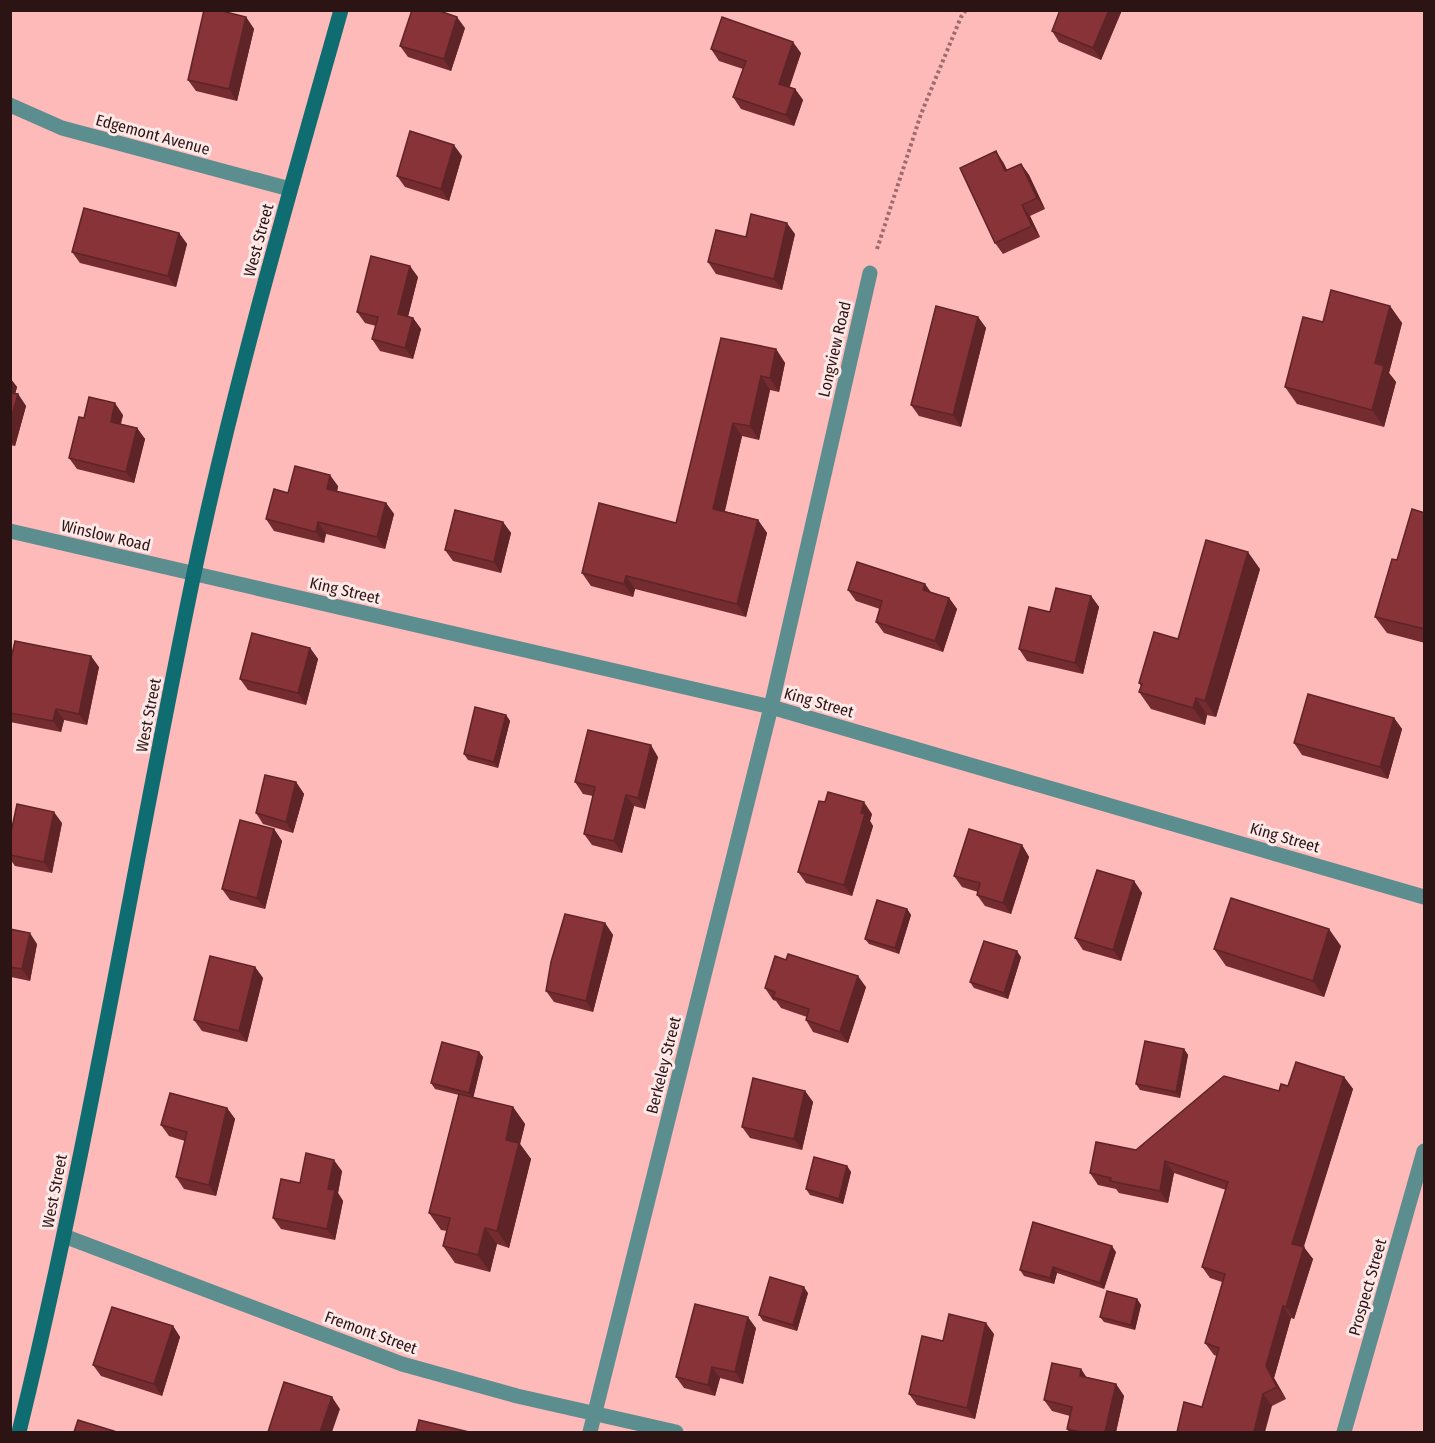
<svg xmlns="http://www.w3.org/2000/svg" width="1435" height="1443" font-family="'Fira Sans Condensed',sans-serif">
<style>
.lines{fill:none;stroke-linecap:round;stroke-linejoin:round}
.path{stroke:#9d6d6d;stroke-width:4;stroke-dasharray:3 3;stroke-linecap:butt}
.minor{stroke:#5c8d8f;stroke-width:15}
.secondary{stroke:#0f6c70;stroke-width:15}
.wall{fill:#742c30}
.shaded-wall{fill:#5e2427}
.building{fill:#873338;stroke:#5e2427;stroke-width:1.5}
.labels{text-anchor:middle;stroke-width:6;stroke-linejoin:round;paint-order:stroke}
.street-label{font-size:16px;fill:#2c1414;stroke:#fee9e8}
</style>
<rect width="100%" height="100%" fill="#feb9b9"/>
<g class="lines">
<path class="path" d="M877 249 921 114 961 17 966 10"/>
<path class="minor" d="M10 105 62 128 290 189
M10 531 771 707 1424 897
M64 1236 402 1364 517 1396 676 1432
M590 1432 771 707 870 273
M1344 1432 1424 1151"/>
<path class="secondary" d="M19 1432C88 1150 134 862 193 578 233 387 288 198 341 10"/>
</g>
<path class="wall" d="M1122 10 1101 60 1059 42 1052 31Z
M246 17 254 29 237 101 196 91 188 80Z
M465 28 451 71 408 57 400 46Z
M711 49 801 53 789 87 795 89 803 100 794 126 741 109 733 97 743 69 719 61Z
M462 156 449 201 405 187 397 176Z
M1003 162 1007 170 1021 164 1029 175 1045 209 1030 216 1040 237 1003 254 995 243Z
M179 233 187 244 176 287 80 263 72 252Z
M795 234 782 290 716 274 708 262 746 237Z
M418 277 408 316 413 318 421 329 413 359 380 351 372 339 376 326 365 323 357 312Z
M1390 306 1402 323 1389 373 1396 382 1384 427 1297 404 1285 387 1323 322Z
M978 317 986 328 961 427 919 416 911 405Z
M776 349 785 363 779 392 770 390 759 440 742 436 725 511 758 520 767 533 746 617 635 589 633 597 591 586 582 573 676 523Z
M10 378 17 387 15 394H18L26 406 15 446 10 445Z
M123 415 121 424 137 428 145 439 134 483 77 469 69 458 84 418Z
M338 486 337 492 386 503 394 514 385 549 326 534 324 543 274 531 266 519 288 493Z
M1425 513V643L1387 633 1375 617 1397 560Z
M503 522 511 533 501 573 453 561 445 550Z
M1260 569 1216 717 1207 715 1205 725 1151 709 1139 692 1141 686 1139 683 1178 639Z
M925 584 930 592 949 598 957 609 943 652 884 633 876 622 880 609 856 601 848 590Z
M1091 596 1099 607 1083 674 1027 661 1019 649 1050 612Z
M310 648 318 659 306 705 248 690 240 679Z
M10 663 99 667 87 725 64 720 61 732 10 722Z
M506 715 510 721 498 768 468 760 464 754Z
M1394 718 1402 729 1388 779 1302 755 1294 743Z
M658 757 645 809 634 806 622 853 592 845 584 834 593 796 583 794 575 782Z
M296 782 304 794 293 833 263 824 256 813Z
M872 814 870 821 873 826 852 896 806 883 798 872Z
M62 823 52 873 15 866 10 859V837Z
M274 829 282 841 265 909 230 900 222 889Z
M1022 845 1029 857 1011 914 985 906 977 895 978 892 962 887 954 876Z
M1134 881 1142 893 1121 961 1083 950 1075 938Z
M907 909 911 915 899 954 869 944 865 939Z
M605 923 613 935 593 1012 554 1002 546 991Z
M10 929 37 944 30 981 11 977 10 979Z
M1341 946 1324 997 1226 966 1214 949Z
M1021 957 1008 999 974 988 970 982Z
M255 967 263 978 247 1042 202 1031 194 1020Z
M866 987 848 1043 813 1032 806 1020 807 1017 781 1008 776 1001 773 1000 765 988Z
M1184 1049 1188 1055 1180 1098 1140 1090 1136 1084Z
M479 1052 483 1057 473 1097 513 1107 525 1124 520 1144 531 1159 509 1248 497 1244 490 1272 455 1263 443 1246 447 1231 441 1230 429 1213 459 1095 435 1089 431 1083Z
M1344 1077 1353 1089 1303 1247 1313 1259 1294 1319 1291 1318 1274 1378 1286 1399 1272 1406 1202 1407 1217 1356 1214 1355 1205 1343 1222 1282 1210 1278 1202 1267 1226 1190 1174 1173 1168 1203 1119 1193 1116 1189 1098 1185 1090 1173 1136 1150 1288 1086Z
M805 1091 813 1102 802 1150 750 1138 742 1127Z
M227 1108 235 1119 216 1196 184 1189 176 1177 185 1141 169 1136 161 1125Z
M847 1166 851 1172 843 1204 810 1195 806 1189Z
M342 1171 338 1193 343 1201 335 1240 281 1229 273 1218 300 1183Z
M1116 1252 1104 1289 1057 1273 1054 1284 1024 1276 1020 1270Z
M808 1293 797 1331 763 1321 759 1315Z
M1137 1299 1141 1305 1135 1330 1104 1322 1100 1317Z
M173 1326 180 1337 162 1396 101 1376 93 1365Z
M756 1328 743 1384 720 1378 715 1396 684 1388 676 1377Z
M994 1334 975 1419 917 1405 909 1394 943 1341Z
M1081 1369 1086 1377 1116 1384 1124 1396 1116 1432H1069L1067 1429 1070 1416 1052 1411 1044 1400Z"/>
<path class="shaded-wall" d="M1109 10H1122L1101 60 1093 48Z
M246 17 254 29 237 101 229 89Z
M457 17 465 28 451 71 444 59Z
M793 42 801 53 787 95 779 84Z
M795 89 803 100 794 126 786 115Z
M454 145 462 156 449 201 441 189Z
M996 151 1003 162 1013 182 1005 171Z
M1021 164 1029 175 1045 209 1037 198Z
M1022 205 1030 216 1040 237 1032 226Z
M787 223 795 234 782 290 774 279Z
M179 233 187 244 176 287 168 276Z
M410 266 418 277 406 325 398 314Z
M1390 306 1402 323 1389 373 1396 382 1384 427 1372 410 1375 363Z
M978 317 986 328 961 427 953 415Z
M413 318 421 329 413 359 405 348Z
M776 349 785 363 779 392 770 378Z
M761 376 770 390 759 440 750 426Z
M10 378 17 387 13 402 10 399Z
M18 394 26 406 15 446 10 440V422Z
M115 403 123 415 118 433 111 422Z
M733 423 742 436 722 522 713 509Z
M137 428 145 439 134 483 126 472Z
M330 475 338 486 335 500 327 489Z
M386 503 394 514 385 549 377 537Z
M758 520 767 533 746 617 737 604Z
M318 522 326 534 324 543 316 532Z
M503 522 511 533 501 573 494 562Z
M1248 552 1260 569 1216 717 1205 701Z
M626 576 635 589 633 597 624 584Z
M925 584 933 595 923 590Z
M1091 596 1099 607 1083 674 1075 663Z
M949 598 957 609 943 652 935 641Z
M310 648 318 659 306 705 298 693Z
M91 656 99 667 87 725 79 714Z
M1196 698 1207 715 1205 725 1193 708Z
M56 709 64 720 61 732 53 721Z
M506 715 510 721 498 768 494 762Z
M1394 718 1402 729 1388 779 1380 767Z
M651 745 658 757 645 809 638 798Z
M296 782 304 794 293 833 286 822Z
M626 795 634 806 622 853 614 841Z
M864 802 872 814 870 821 873 826 852 896 844 885Z
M54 812 62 823 52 873 44 862Z
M274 829 282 841 265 909 257 898Z
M1022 845 1029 857 1011 914 1003 903Z
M1134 881 1142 893 1121 961 1113 950Z
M907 909 911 915 899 954 895 948Z
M605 923 613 935 593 1012 586 1001Z
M1329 929 1341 946 1324 997 1313 981Z
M30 933 37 944 30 981 22 969Z
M1017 951 1021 957 1008 999 1004 993Z
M255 967 263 978 247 1042 239 1031Z
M858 976 866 987 848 1043 840 1032Z
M1184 1049 1188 1055 1180 1098 1176 1092Z
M479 1052 483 1057 473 1099 469 1093Z
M1344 1077 1353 1089 1301 1256 1292 1244Z
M805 1091 813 1102 802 1150 794 1139Z
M513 1107 525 1124 520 1144 531 1159 509 1248 497 1231 506 1140Z
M227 1108 235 1119 216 1196 209 1185Z
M334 1160 342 1171 338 1193 343 1201 335 1240 327 1229 328 1189Z
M1165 1161 1174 1173 1168 1203 1160 1191Z
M847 1166 851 1172 843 1204 839 1199Z
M485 1228 497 1244 490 1272 478 1255Z
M1112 1246 1116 1252 1104 1289 1100 1283Z
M1304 1247 1313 1259 1294 1319 1286 1307Z
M1053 1267 1057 1273 1054 1284 1050 1278Z
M804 1287 808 1293 797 1331 793 1325Z
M1137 1299 1141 1305 1135 1330 1131 1325Z
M1283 1306 1291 1318 1274 1378 1286 1399 1277 1387 1266 1366Z
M748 1317 756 1328 743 1384 735 1372Z
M986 1323 994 1334 975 1419 967 1408Z
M173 1326 180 1337 162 1396 154 1384Z
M712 1367 720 1378 715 1396 708 1385Z
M1081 1369 1089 1381 1080 1376Z
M1116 1384 1124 1396 1116 1432H1105Z
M1263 1394 1272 1406 1265 1432H1254Z
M332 1397 340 1409 332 1432H320Z"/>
<path class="building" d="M204 10H218L246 17 229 89 188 80Z
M412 10H437L457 17 444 59 400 46Z
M1060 10H1109L1093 48 1052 31Z
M722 17 793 42 779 84 795 89 786 115 733 97 746 61 711 49Z
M410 131 454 145 441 189 397 176Z
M996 151 1005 171 1021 164 1037 198 1022 205 1032 226 995 243 960 168Z
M84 208 179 233 168 276 72 252Z
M751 214 787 223 774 279 708 262 716 230 746 237Z
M371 256 410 266 398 314 413 318 405 348 372 339 378 317 357 312Z
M1331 290 1390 306 1375 363 1384 366 1372 410 1285 387 1303 317 1323 322Z
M936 306 978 317 953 415 911 405Z
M721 338 776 349 770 378 761 376 750 426 733 423 713 509 758 520 737 604 626 576 624 584 582 573 599 503 676 523Z
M10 393 18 394 10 422Z
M89 397 115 403 111 422 137 428 126 472 69 458 79 417 84 418Z
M295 466 330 475 327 489 386 503 377 537 318 522 316 532 266 519 274 489 288 493Z
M1412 509 1425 513V629L1375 617 1392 559 1397 560Z
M455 510 503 522 494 562 445 550Z
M1206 540 1248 552 1205 701 1196 698 1193 708 1139 692 1142 684 1139 683 1154 632 1178 639Z
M857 562 925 584 923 590 949 598 935 641 876 622 882 601 848 590Z
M1056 588 1091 596 1075 663 1019 649 1029 607 1050 612Z
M252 633 310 648 298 693 240 679Z
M15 641 91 656 79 714 56 709 53 721 10 713V663Z
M1308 694 1394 718 1380 767 1294 743Z
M475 707 506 715 494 762 464 754Z
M588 730 651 745 638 798 626 795 614 841 584 834 595 787 575 782Z
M265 775 296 782 286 822 256 813Z
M828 792 864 802 861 813 865 814 844 885 798 872 819 801 825 802Z
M17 804 54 812 44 862 10 855V837Z
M240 820 274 829 257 898 222 889Z
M969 829 1022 845 1003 903 977 895 980 883 954 876Z
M1097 870 1134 881 1113 950 1075 938Z
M1231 898 1329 929 1313 981 1214 949Z
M877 900 907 909 895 948 865 939Z
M565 914 605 923 586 1001 546 991 551 962Z
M10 929 30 933 22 969 10 967Z
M984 941 1017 951 1004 993 970 982Z
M788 954 858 976 840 1032 806 1020 809 1009 773 997 775 992 765 988 775 956 786 960Z
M210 956 255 967 239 1031 194 1020Z
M1145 1041 1184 1049 1176 1092 1136 1084Z
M442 1042 479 1052 469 1093 431 1083Z
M1296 1062 1344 1077 1292 1244 1304 1247 1286 1307 1283 1306 1266 1366 1277 1387 1263 1394 1254 1432H1177L1184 1402 1202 1407 1219 1348 1205 1343 1225 1274 1202 1267 1228 1182 1165 1161 1160 1191 1110 1181 1111 1178 1090 1173 1096 1142 1136 1150 1224 1076 1279 1091 1281 1084 1288 1086Z
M753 1078 805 1091 794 1139 742 1127Z
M170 1093 227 1108 209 1185 176 1177 187 1132 161 1125Z
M459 1094 513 1107 506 1140 519 1143 497 1231 485 1228 478 1255 443 1246 450 1218 429 1213Z
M306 1153 334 1160 328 1189 335 1190 327 1229 273 1218 281 1179 300 1183Z
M814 1157 847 1166 839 1199 806 1189Z
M1033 1222 1112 1246 1100 1283 1053 1267 1050 1278 1020 1270Z
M770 1277 804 1287 793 1325 759 1315Z
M1107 1291 1137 1299 1131 1325 1100 1317Z
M695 1304 748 1317 735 1372 712 1367 708 1385 676 1377Z
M112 1307 173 1326 154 1384 93 1365Z
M949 1314 986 1323 967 1408 909 1394 922 1336 943 1341Z
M1052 1363 1081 1369 1080 1376 1116 1384 1105 1432H1080L1067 1429 1072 1407 1044 1400Z
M284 1382 332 1397 320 1432H268Z
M78 1420 117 1432H74Z
M419 1420 469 1432H416Z"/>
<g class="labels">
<g class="street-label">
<text transform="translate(153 134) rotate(15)" y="6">Edgemont Avenue</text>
<text transform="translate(258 240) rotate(-75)" y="6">West Street</text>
<text transform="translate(834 349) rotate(-77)" y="6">Longview Road</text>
<text transform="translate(106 535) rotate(13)" y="6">Winslow Road</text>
<text transform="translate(345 590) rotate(13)" y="6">King Street</text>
<text transform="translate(819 702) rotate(16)" y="6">King Street</text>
<text transform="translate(148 715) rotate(-79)" y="6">West Street</text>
<text transform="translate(1285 837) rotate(16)" y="6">King Street</text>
<text transform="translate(663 1065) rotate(-76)" y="6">Berkeley Street</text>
<text transform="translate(54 1191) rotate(-79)" y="6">West Street</text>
<text transform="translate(1367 1287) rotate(-74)" y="6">Prospect Street</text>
<text transform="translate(371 1332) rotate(20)" y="6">Fremont Street</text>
</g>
</g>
<rect width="1435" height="1443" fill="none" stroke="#2c1414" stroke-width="24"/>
</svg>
